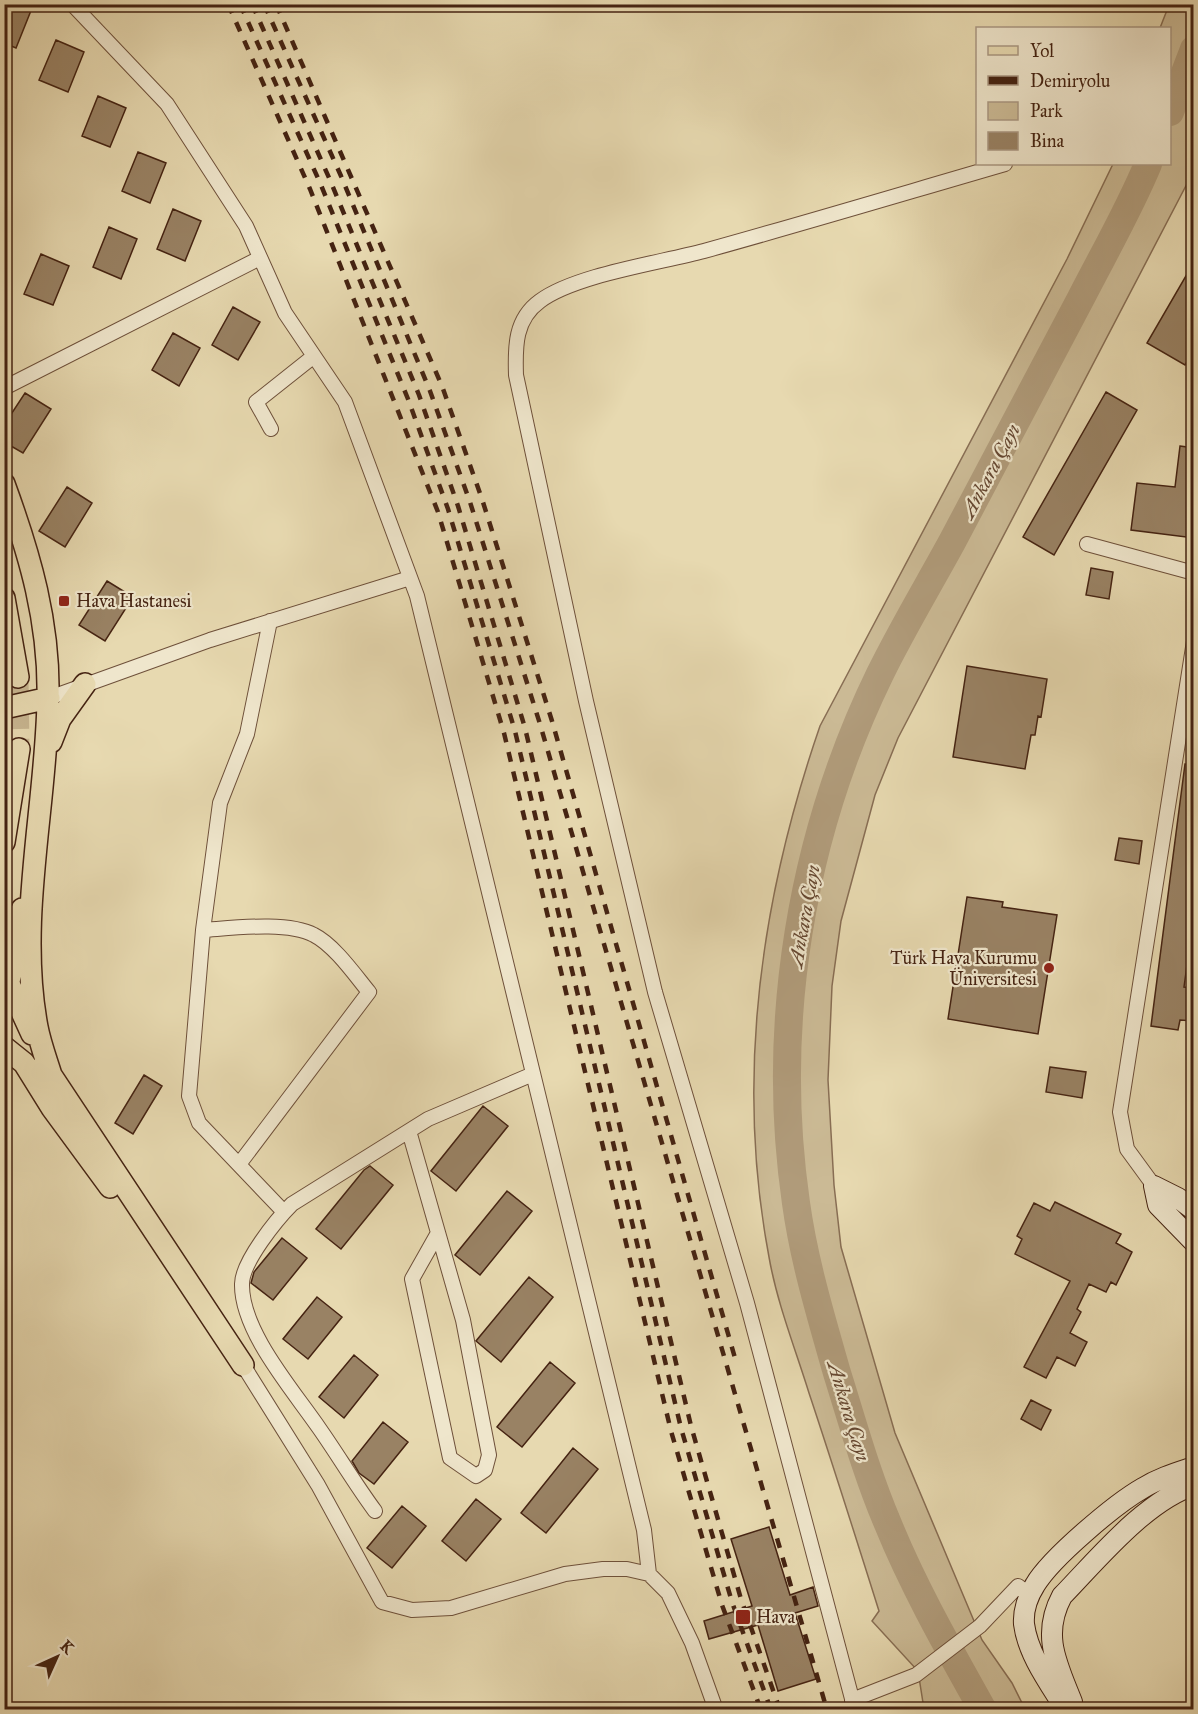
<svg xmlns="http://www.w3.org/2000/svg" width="1198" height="1714" font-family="'IM FELL Great Primer',serif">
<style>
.green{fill:#cbba95;stroke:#886e54;stroke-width:1.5}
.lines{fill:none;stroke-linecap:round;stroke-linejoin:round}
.river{stroke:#b09b7a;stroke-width:28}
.building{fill:#998264;stroke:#452312;stroke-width:1.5}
.primary-tunnel{stroke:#c7b590;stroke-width:21;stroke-dasharray:21 10;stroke-linecap:butt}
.street-casing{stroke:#6e503a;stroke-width:16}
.secondary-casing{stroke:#452312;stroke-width:22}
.primary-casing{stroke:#452312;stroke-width:24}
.street{stroke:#efe6cc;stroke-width:14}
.secondary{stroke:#efe6cc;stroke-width:20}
.primary{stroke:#e7d9b0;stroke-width:21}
.rail{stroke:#452312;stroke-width:4.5;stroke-dasharray:10 10;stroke-linecap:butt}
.poi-dot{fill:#8f2418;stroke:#efe6cc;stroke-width:2}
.labels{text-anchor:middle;stroke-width:4.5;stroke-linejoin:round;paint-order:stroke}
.poi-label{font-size:18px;fill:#452312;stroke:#efe6cc;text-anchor:start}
.water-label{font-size:20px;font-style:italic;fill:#654731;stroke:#efe6cc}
</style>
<rect width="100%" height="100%" fill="#e7d9b0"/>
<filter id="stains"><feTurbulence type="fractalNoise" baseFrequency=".00333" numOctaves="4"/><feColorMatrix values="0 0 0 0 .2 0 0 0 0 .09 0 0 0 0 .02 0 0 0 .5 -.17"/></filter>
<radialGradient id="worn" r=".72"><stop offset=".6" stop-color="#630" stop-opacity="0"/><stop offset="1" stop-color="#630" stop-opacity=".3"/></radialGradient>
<path class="green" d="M1169 5H1193L1194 169 1190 178 898 738 875 795 841 921 832 986 828 1080 834 1185 841 1247 895 1433 982 1640 1012 1683 1025 1709H924L918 1671 872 1621 879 1611C856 1538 833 1465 809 1393 795 1348 777 1303 769 1257 735 1078 761 897 820 726L1067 259 1113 164H1170V28H1160Z"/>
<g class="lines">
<path class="river" d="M1170 112 1194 49
M983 1710C949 1649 914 1588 888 1524 867 1475 853 1424 837 1373 821 1317 804 1261 796 1203 770 1024 801 836 880 674 902 629 928 586 952 542 995 461 1038 380 1081 298 1104 253 1129 210 1148 164"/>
</g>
<path class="building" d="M4 4H25L32 8 16 48 4 43Z
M56 40 84 52 68 92 39 80Z
M98 96 126 108 110 147 82 136Z
M138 152 166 163 150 203 122 191Z
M173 209 201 221 185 261 157 249Z
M109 227 137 239 121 279 93 267Z
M41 254 69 266 53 305 24 294Z
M1194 262V351L1185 365 1147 343Z
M233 307 260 322 238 360 212 345Z
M173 333 200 348 179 386 152 370Z
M1106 392 1137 410 1054 555 1023 537Z
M25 393 51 409 23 453 4 442V425Z
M1180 446 1194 448V538L1131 530 1137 483 1175 487Z
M67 487 92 503 65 547 39 531Z
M1091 568 1113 572 1109 599 1086 595Z
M107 581 133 597 105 641 79 625Z
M967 666 1047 679 1041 717 1038 716 1035 735H1031L1025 769 953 757Z
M1185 764 1194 765V914L1184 987 1194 988V1021L1180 1020 1178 1030 1151 1026Z
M1119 838 1142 841 1139 864 1115 860Z
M967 897 1003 902 1002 907 1057 915 1038 1034 948 1019Z
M1050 1067 1086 1072 1082 1098 1046 1092Z
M144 1075 162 1086 133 1134 115 1123Z
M483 1106 508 1126 456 1191 431 1171Z
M370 1166 393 1185 341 1249 316 1229 364 1170Z
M507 1191 532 1211 480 1275 455 1255Z
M1055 1202 1121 1234 1116 1243 1132 1252 1116 1285 1111 1282 1106 1292 1089 1284 1077 1309 1081 1312 1070 1333 1087 1342 1075 1366 1057 1357 1046 1378 1024 1367 1070 1281 1015 1254 1022 1239 1017 1236 1034 1203 1050 1211Z
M282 1238 307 1258 273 1300 251 1283 254 1272Z
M529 1277 553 1297 501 1362 476 1341Z
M317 1297 342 1317 308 1359 283 1339Z
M354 1355 378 1375 344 1418 319 1397Z
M550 1362 575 1383 522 1447 497 1427Z
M1031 1400 1051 1410 1041 1430 1021 1419Z
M383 1422 408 1442 374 1484 359 1473 352 1461Z
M573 1448 598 1469 546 1533 521 1513Z
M476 1499 501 1519 466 1561 442 1541Z
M402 1506 426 1526 392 1568 367 1548Z
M769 1527 790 1595 813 1587 818 1606 795 1613 816 1679 778 1691 758 1625 709 1639 704 1621 752 1606 731 1539Z"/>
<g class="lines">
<path class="primary-tunnel" d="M18 677 19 749"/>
<g class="street-casing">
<path id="street" d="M72 4 167 104 246 226 285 313 345 402 417 596 644 1530 649 1574
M4 388 260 258
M271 429 256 402 314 356
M1087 544 1194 573
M270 621 247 734 220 803 203 930 189 1096 199 1123 284 1212
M49 698 210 640 410 578
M203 930C233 928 288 921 314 935 334 945 355 975 369 992L240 1163
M409 1131 463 1320 489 1455 485 1470 476 1476 450 1458 412 1279 438 1233
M1154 1186 1127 1149 1120 1112 1194 641
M243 1365 318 1485 382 1602 412 1610 451 1608 565 1574 603 1569H627L649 1574 668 1593 692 1643 716 1710
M375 1511C355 1484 338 1455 319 1428 293 1390 241 1331 242 1284 242 1262 277 1219 292 1204L428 1119 533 1074
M852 1700 916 1675 980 1626 1018 1586 1029 1594
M855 1710 747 1303 655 992 586 701 516 375C515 346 515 319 540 301 575 275 659 263 704 251 805 223 905 193 1005 164"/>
</g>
<g class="secondary-casing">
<path id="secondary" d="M1154 1186 1158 1205 1194 1242
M1154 1186 1178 1198 1194 1210
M1072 1702C1057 1664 1041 1635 1062 1596 1097 1560 1145 1501 1194 1485
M1066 1710C1050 1684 1028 1655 1024 1624 1023 1611 1028 1596 1035 1585 1051 1558 1115 1504 1143 1488 1159 1478 1176 1473 1194 1467"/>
</g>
<g class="primary-casing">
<path id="primary" d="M4 484C30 555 50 623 48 701 46 808 17 920 37 1027 40 1043 46 1059 51 1075
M4 598 18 677
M4 708 49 698
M51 742 60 719 85 684
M4 842 19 749
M4 965 9 984 32 1034
M9 982 22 909
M4 1047 24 1063 52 1108 110 1187
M45 1062 51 1075 243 1365"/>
</g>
<use href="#street" class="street"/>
<use href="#secondary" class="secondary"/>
<use href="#primary" class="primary"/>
<path class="rail" d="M228 4 310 189 438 512 504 733 671 1431 722 1605 761 1710
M240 4 321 185 408 399 448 509 515 731 681 1428 732 1602 771 1710
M252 4 330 180 419 395 458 506 525 728 691 1426 741 1599 780 1710
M264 4 341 176 430 391 470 502 540 724 827 1710
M276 4 442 386 482 499 552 721 735 1358"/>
</g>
<g class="poi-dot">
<rect x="58" y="595" width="12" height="12" rx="3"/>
<circle cx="1049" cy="968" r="6"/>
<rect x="735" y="1609" width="16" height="16" rx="3"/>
</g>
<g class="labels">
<g class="poi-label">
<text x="76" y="607">Hava Hastanesi</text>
<text x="1037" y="964" text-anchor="end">Türk Hava Kurumu<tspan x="1037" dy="21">Üniversitesi</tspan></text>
<text x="756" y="1623">Hava</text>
</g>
<g class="water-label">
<text transform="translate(990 471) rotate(-62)" y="7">Ankara Çayı</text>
<text transform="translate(804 916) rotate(-80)" y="7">Ankara Çayı</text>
<text transform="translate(849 1411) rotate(73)" y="7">Ankara Çayı</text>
</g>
</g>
<rect width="1198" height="1714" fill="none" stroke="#e7d9b0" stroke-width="24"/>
<rect x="6" y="6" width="1186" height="1702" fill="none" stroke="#452312" stroke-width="3"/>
<rect x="12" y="12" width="1174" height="1690" fill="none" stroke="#452312" stroke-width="1.5"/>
<rect x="976" y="27" width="195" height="138" fill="#efe6cc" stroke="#ab9882" stroke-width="1.5"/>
<rect x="988" y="46" width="30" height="9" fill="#e7d9b0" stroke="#ab9882" stroke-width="1.5"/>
<text x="1030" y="57" font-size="18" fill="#452312">Yol</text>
<rect x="988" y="76" width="30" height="9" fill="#452312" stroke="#ab9882" stroke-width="1.5"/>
<text x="1030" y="87" font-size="18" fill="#452312">Demiryolu</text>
<rect x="988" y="102" width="30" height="18" fill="#cbba95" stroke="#ab9882" stroke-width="1.5"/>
<text x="1030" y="117" font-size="18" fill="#452312">Park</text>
<rect x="988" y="132" width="30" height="18" fill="#998264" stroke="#ab9882" stroke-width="1.5"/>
<text x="1030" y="147" font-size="18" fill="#452312">Bina</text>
<g transform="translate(57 1657) rotate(45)" stroke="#efe6cc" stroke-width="4.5" paint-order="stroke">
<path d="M0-4.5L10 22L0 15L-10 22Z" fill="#452312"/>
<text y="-9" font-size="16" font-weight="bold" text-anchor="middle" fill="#452312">K</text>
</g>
<rect width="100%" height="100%" filter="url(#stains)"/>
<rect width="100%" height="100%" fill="url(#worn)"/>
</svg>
